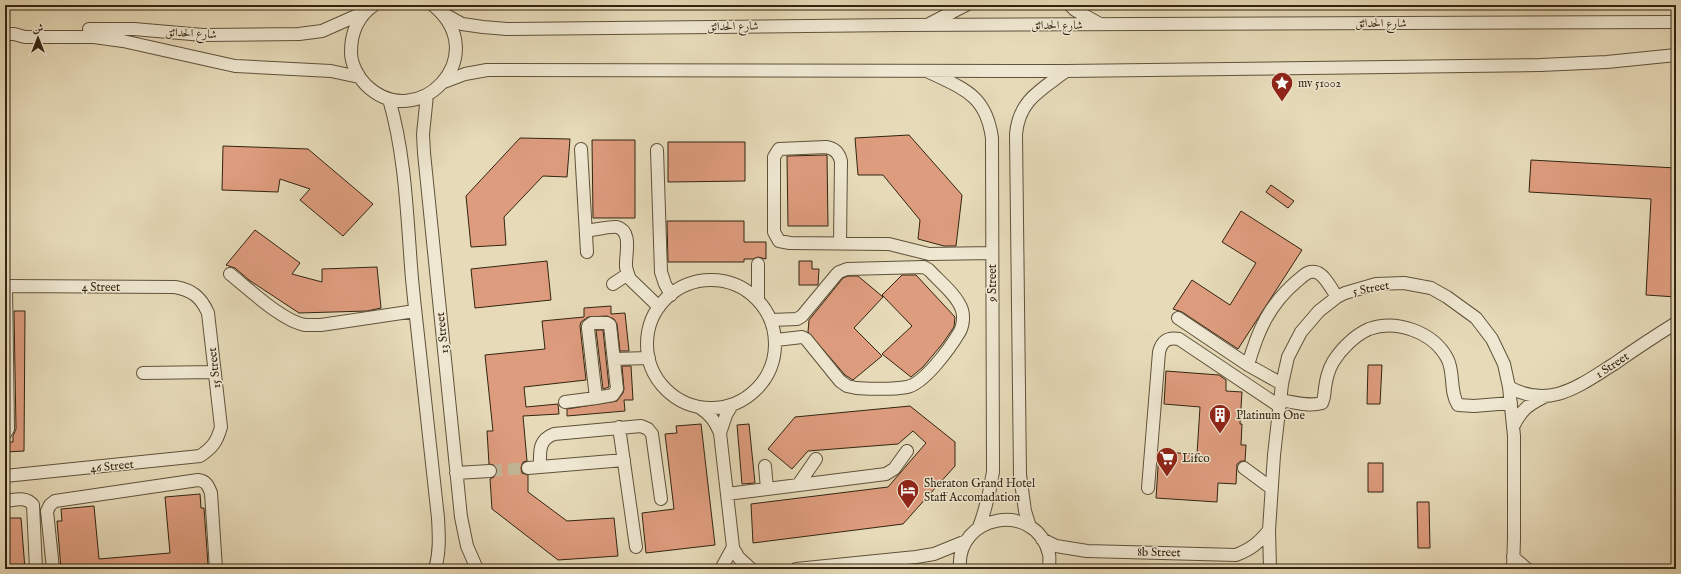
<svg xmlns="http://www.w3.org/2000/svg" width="1681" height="574" font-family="'IM FELL English',Amiri,serif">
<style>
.building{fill:#de9c7e;stroke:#322410}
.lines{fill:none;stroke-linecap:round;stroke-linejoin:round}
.minor-tunnel{stroke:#c2b696;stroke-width:12;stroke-dasharray:12 6;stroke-linecap:butt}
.minor-casing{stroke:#5f523a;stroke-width:14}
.minor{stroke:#efe7d1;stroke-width:12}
.labels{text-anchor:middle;stroke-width:3;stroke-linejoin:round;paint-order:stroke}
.street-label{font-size:12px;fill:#322410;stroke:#efe7d1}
.poi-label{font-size:12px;fill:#322410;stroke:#efe7d1;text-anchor:start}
</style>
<rect width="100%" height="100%" fill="#e6dab8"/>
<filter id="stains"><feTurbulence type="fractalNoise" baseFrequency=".005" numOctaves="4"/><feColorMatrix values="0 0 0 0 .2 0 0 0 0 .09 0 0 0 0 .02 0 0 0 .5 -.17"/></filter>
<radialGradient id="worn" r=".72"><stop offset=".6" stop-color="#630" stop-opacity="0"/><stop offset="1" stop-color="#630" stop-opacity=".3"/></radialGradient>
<path class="building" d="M909 135 962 195 956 246H944L918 239 920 220 883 175H858L855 138Z
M520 138 570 139 567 177 543 176 504 217 506 245 471 247 466 196Z
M592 140H635V218H593Z
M668 142H745V181L668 182Z
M223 146 308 149 373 204 343 236 300 200 310 189 280 179 278 192 222 190Z
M827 155 828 226H788L787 156Z
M1531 160 1676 168V297L1646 295 1651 199 1529 192Z
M1271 185 1294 201 1288 208 1266 192Z
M1241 211 1302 250 1238 349 1182 312 1173 309 1192 280 1230 305 1256 263 1222 242Z
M667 221H744V242H766V259L758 257 753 259H744V262H668Z
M255 230 300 263 292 274 322 282V269L377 267 381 308 367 311 299 313 249 280 235 268 226 265Z
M547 261 551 300 475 308 471 269Z
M799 261H812V269H819L818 285H799Z
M902 275H916L955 317 954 327 943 343 923 367 911 377 882 354 912 326 882 295Z
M848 276H858L883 297 854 328 882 356 853 380 845 375 808 332 809 320 843 278Z
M611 306V314L625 313 629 351H620L617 324 614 319 607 316 588 317 581 322 580 326 586 380 524 387 526 407 558 404 559 414 523 416 527 461 523 462 521 468 522 473 528 475V492L567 521 614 518 618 556 558 560 492 509 490 479 494 477 497 471 494 465 489 464 487 431H493L485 355 545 349 542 321 584 317V308Z
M14 311H25L24 451 5 452V442H13V436L16 429Z
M596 330H603L609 387 603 389Z
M1368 365H1382L1380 404H1367Z
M622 366H631L633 400H624L625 411 567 416V409L617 401 623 393 624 389Z
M1166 371 1219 375 1226 380V391L1242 392 1240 424H1242L1241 445H1246L1245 461H1241L1237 464 1236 484 1218 483 1217 502 1156 498 1159 452 1197 454 1200 407 1164 404Z
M910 406 955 442V466L903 524 753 543 751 504 888 487 926 443 913 431 898 444 808 451 792 469 768 449 795 417Z
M701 424 715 545 646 553 642 513 674 509 665 434 677 433 676 426Z
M749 424 755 483 742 484 737 425Z
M1368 463H1383V492H1368Z
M200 494 201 508H204L208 565H206L207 569H61L57 521H62L61 509 94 506 99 559 170 553 165 497Z
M1417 502H1429L1430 548H1418Z
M5 518H21L25 569H5Z"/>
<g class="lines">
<path class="minor-tunnel" d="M490 471 528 468"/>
<g class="minor-casing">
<path id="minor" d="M374 5C358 16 351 33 351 52 351 64 358 77 366 85 417 135 495 56 433 5
M1070 5 1075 10 1100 24
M442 13 462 24 483 27 507 29 900 25 1676 22
M931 23 966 5
M89 29H134L203 35 299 34 322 31 365 12
M5 34H14L25 37H94L123 41 235 66 331 71 359 77
M929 72C964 89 986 95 992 138L993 472C990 491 986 508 979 527
M444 82 465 74 487 70 1066 71 1540 65 1607 62 1676 55
M427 95 423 134 424 153 461 517 467 546 477 569
M389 99C406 157 407 219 412 279 420 359 429 439 438 518 439 536 440 552 435 569
M581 149 587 252
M657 150 661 272 665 284 671 295
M586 231C594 230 610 226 617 227 633 231 625 256 626 267 627 271 628 275 630 279L659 307
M840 243 841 161C839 153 834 148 826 147L779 149 774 157V232L779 241 790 243 889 244 929 254 992 253
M230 274C249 289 282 321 305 325 310 325 316 325 321 325L415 311
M647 344a64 64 0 1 1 128 0a64 64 0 1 1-128 0Z
M613 284 628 274
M5 286 175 287C192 290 201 297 208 313L221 427C217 442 212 448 200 456L5 476
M758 300V264
M1178 318 1248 365 1282 384
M771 320 797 319 802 316 836 275 839 272 847 269 924 267 929 270C940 282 957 295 962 310 964 317 963 327 959 333 950 348 924 384 907 387 891 390 872 389 856 388L847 386 840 381 806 339 802 337 776 340
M592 323H607L610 325 617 389 613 395 596 398 588 328V326Z
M614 359 649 358
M1248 365C1258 330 1269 305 1297 281 1302 277 1308 270 1315 272 1324 273 1332 290 1337 297
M143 373 215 372
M1509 387C1550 410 1580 385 1614 364 1634 350 1655 336 1676 323
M1280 400C1293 402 1309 407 1322 403 1325 397 1324 394 1325 388 1326 380 1329 369 1333 362 1341 349 1355 335 1369 329 1396 319 1433 332 1447 358 1455 372 1449 391 1458 405L1474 406 1511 403
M565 402 596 398
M699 407C710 414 715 421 720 433L733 547 721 569
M619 427 636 547
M1513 427C1521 410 1528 405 1544 397
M720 433 726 415 732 405
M5 434 8 429 6 286
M765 466 767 489
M540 467C540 452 538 440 554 434L641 426 648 429 652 434 661 499
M528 468 624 460
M1244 468 1271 488
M456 473 490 471
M798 485 816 459
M1148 488 1159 352C1162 341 1167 337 1179 339L1279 406
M727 494 886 474 894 469 907 451
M5 501C15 500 26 496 33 505L36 569
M1030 527 1025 511 1020 475 1016 134C1019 100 1041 90 1066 71
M1042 539 1056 546 1087 551 1236 555C1251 549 1259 543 1269 530
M733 548 739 558 751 569
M1513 557 1527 569
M53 569 47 511 50 505 55 501 198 480C206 481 208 485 211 493L216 569
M796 569 916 557 934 554 966 541
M960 569C955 514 1036 500 1049 554 1050 558 1049 564 1049 569
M1270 569 1269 530 1274 455 1282 384 1288 357 1301 332 1319 311 1337 297 1345 293 1376 284 1404 283 1431 288 1447 297 1476 318 1492 339 1504 364 1509 387 1514 436V539L1513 569"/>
</g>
<use href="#minor" class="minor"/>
</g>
<defs>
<g id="sight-pin" transform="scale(1.15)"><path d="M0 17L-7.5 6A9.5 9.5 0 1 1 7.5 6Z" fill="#8f2418" stroke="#efe7d1"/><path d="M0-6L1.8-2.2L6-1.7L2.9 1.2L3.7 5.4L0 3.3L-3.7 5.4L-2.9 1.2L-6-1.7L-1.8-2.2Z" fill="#fff"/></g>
<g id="building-pin" transform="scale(1.15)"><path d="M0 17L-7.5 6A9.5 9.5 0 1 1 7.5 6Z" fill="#8f2418" stroke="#efe7d1"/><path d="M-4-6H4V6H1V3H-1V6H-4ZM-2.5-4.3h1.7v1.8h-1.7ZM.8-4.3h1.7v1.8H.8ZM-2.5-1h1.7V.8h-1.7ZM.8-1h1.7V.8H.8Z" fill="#fff"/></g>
<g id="supermarket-pin" transform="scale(1.15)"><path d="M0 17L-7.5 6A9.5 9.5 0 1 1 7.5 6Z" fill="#8f2418" stroke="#efe7d1"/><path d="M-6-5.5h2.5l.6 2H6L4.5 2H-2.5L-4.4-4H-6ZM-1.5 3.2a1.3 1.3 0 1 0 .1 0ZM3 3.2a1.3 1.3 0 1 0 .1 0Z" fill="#fff"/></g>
<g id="hotel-pin" transform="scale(1.15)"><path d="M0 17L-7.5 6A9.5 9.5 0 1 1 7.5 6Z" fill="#8f2418" stroke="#efe7d1"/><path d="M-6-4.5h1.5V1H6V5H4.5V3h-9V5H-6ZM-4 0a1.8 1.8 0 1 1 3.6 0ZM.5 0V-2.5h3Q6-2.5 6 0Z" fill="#fff"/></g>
</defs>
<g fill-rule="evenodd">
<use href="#sight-pin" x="1282" y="83"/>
<use href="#building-pin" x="1220" y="415"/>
<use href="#supermarket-pin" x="1167" y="458"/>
<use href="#hotel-pin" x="908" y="490"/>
</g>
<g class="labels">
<g class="street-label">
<text x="1381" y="27">شارع الحدائق</text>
<text x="1057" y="29">شارع الحدائق</text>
<text transform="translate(733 26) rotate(-1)" y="4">شارع الحدائق</text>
<text transform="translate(191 33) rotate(3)" y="4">شارع الحدائق</text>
<text transform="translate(992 283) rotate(-90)" y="4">9 Street</text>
<text x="101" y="291">4 Street</text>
<text transform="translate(1371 288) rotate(-10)" y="4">5 Street</text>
<text transform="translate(442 333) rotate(-96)" y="4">13 Street</text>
<text transform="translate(1612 365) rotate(-33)" y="4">1 Street</text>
<text transform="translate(214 368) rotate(-96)" y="4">15 Street</text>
<text transform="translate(112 466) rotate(-6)" y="4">46 Street</text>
<text transform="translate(1159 552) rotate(1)" y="4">8b Street</text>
</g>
<g class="poi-label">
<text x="1298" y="87">mv 51002</text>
<text x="1236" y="419">Platinum One</text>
<text x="1182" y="462">Lifco</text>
<text x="924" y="487">Sheraton Grand Hotel<tspan x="924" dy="14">Staff Accomadation</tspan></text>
</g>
</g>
<rect width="1681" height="574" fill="none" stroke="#e6dab8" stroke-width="20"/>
<rect x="6" y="6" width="1669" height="562" fill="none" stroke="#322410" stroke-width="2"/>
<rect x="10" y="10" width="1661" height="554" fill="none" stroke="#322410"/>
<g transform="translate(38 38)" stroke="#efe7d1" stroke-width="3" paint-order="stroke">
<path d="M0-3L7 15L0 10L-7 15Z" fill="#322410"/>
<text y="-6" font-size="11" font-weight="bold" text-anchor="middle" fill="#322410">ش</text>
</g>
<rect width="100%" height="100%" filter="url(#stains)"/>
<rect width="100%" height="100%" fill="url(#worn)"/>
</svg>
